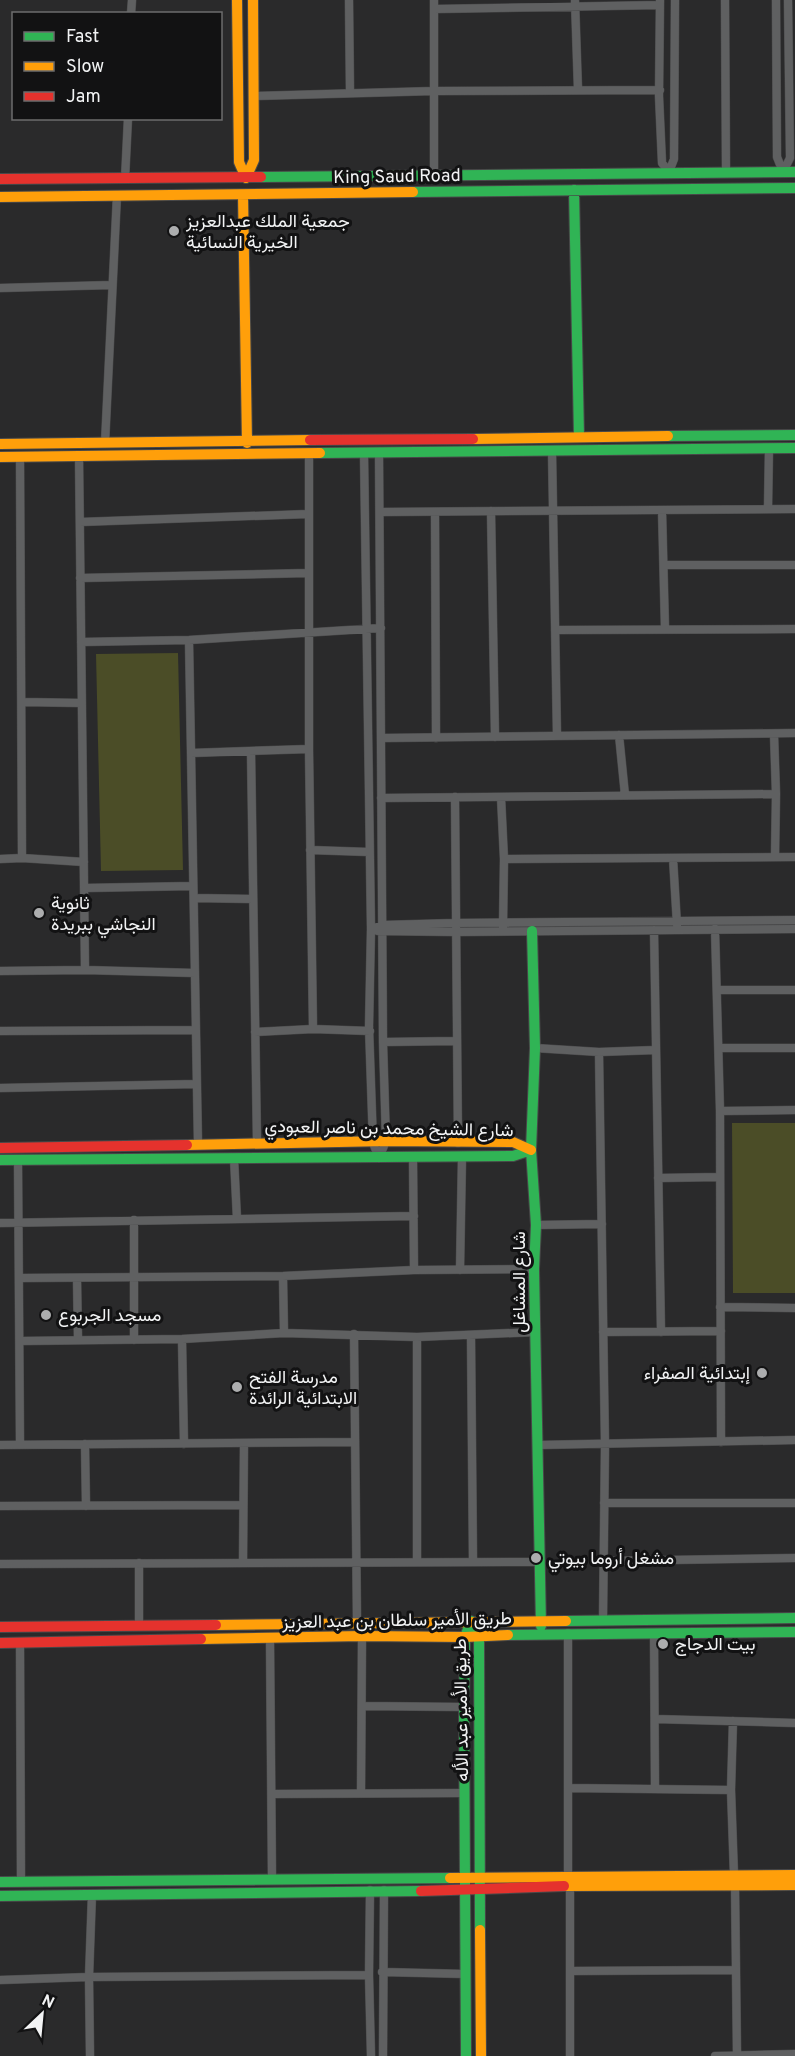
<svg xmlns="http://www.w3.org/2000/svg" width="795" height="2056" font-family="Overpass,Vazirmatn,sans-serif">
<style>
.green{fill:#4b4d27}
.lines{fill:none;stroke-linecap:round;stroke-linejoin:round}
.street-casing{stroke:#484849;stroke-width:9}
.fast-casing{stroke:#484849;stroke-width:12}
.slow-casing{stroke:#484849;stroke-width:12}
.jam-casing{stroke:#484849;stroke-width:12}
.street{stroke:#5f6061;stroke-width:8}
.fast{stroke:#30b455;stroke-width:10}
.slow{stroke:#ff9f0a;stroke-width:10}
.jam{stroke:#e5322d;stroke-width:10}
.poi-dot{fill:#acadae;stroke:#121213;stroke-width:2}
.labels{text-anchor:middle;stroke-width:6;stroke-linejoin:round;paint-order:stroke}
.street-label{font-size:18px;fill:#f2f3f4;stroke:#121213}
.poi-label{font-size:18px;fill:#f2f3f4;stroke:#121213;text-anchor:start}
</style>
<rect width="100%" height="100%" fill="#2a2a2b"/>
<path class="green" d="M178 653 183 870 101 871 96 654Z
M732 1123H795V1293H733Z"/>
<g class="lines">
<g class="street-casing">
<path id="street" d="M349 0 350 93
M434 0V176
M660 0 659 96 662 163 669 172
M725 0 726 171
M776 0 777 157 783 172
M575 1 578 90
M434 9 660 5
M131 14 132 0
M255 96 434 91 660 90
M669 172 674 159 675 0
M783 172 790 158 788 0
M125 179 128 118
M0 288 112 285
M105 443 117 195
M552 451 557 736
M309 453V749L313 1029
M364 453 371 929 369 1027 373 1143 379 1158
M379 453 383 1042 386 1141 379 1158
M79 456 85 970
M20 457 22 858
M768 509 769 448
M662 510 665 629
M491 511 495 737
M380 512 795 509
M435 512 436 738
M80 522 308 514
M664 565H795
M80 578 308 573
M555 630 795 629
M189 640 198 1144
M81 642 189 640 381 628
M22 702 82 703
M774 734 776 794 775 857
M619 735 625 795
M382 738 795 733
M251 751 257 1143
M191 753 309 749
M455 797 458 1143
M501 797 504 859 503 927
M381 798 776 794
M310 850 369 852
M673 858 677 925
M0 859 22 858 84 862
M504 859 795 857
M84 888 193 886
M194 898 253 899
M371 929 383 925 455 923 795 920
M715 929 720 1111 721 1442
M654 930 661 1332
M378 931 456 932 795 929
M0 971 85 970 195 973
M717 990H795
M0 1031 196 1030
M255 1032 313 1029 370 1031
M383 1042 456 1041
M535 1048 599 1052 656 1050
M719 1048H795
M599 1052 605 1445 603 1620
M0 1088 197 1084
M720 1111 795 1110
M234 1158 237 1219
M413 1158 414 1270
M18 1161 20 1445
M658 1178 720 1177
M0 1223 414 1216
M536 1225 602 1224
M460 1270 462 1157
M283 1276 284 1333
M20 1278 283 1276 414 1270 534 1269
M77 1278 78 1340
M720 1307 795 1308
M603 1332 721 1331
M354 1334 357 1622
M471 1336 473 1562
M417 1337V1562
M182 1339 184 1444
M134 1340V1220
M20 1341 182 1339 284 1333 417 1337 536 1332
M85 1444 86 1506
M0 1445 354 1442
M538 1445 795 1440
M604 1503H795
M0 1506 243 1505
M603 1561 795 1558
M139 1563V1624
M243 1563 244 1443
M0 1564 539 1562
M568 1633V1876
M654 1633 655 1789
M270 1639 272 1880
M20 1642 21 1882
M362 1706 464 1707
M655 1719 795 1723
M733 1721 731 1790 734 1875
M568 1788 731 1790
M361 1793 362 1636
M272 1794 465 1793
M735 1885 737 2055
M370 1890 369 1975 371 2056
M570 1971 736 1970
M382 1972 466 1974
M0 1980 89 1977 369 1975
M90 2056 89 1977 92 1894
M383 2056 384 1890
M570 2056V1886
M715 2056 795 2054"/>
</g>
<g class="fast-casing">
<path id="fast" d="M261 177 795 172
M574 190 579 436
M413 192 795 188
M668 436 795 435
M320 453 795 448
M532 931 535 1048 531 1150 536 1225 534 1269 541 1626
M0 1160 513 1156 531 1150
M566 1621 795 1618
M508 1635 795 1632
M0 1882 450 1878
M0 1896 421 1891
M466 2056 464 1707 465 1637 471 1621 479 1635 480 1930"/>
</g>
<g class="slow-casing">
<path id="slow" d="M237 0 239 162 246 178
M246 178 254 160 253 0
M243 195 247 443
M0 197 413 192
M473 439 668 436
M0 444 310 440
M0 457 320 453
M187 1145 386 1141 513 1142 531 1150
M216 1625 566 1621
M201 1639 362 1636 465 1637 508 1635
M450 1878 795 1875
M564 1886 795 1885
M480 1930 481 2056"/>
</g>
<g class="jam-casing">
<path id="jam" d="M0 179 261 177
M310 440 473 439
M0 1148 187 1145
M0 1627 216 1625
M0 1643 201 1639
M421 1891 564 1886"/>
</g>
<use href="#street" class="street"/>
<use href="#fast" class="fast"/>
<use href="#slow" class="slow"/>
<use href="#jam" class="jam"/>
</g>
<g class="poi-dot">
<circle cx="174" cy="231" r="6"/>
<circle cx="39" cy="913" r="6"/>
<circle cx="46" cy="1315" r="6"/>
<circle cx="762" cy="1373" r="6"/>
<circle cx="237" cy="1387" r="6"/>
<circle cx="536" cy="1558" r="6"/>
<circle cx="663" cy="1644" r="6"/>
</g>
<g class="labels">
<g class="street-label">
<text transform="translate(397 176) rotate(-1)" y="6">King Saud Road</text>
<text transform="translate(389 1128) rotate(1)" y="6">شارع الشيخ محمد بن ناصر العبودي</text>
<text transform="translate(519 1282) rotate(-90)" y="6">شارع المشاغل</text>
<text transform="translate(397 1620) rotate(-1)" y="6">طريق الأمير سلطان بن عبد العزيز</text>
<text transform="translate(461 1710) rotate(-91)" y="6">طريق الأمير عبد الأله</text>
</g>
<g class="poi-label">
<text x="186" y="227">جمعية الملك عبدالعزيز<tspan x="186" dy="21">الخيرية النسائية</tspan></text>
<text x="51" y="909">ثانوية<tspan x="51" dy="21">النجاشي ببريدة</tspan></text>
<text x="58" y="1321">مسجد الجربوع</text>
<text x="750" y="1379" text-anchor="end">إبتدائية الصفراء</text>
<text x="249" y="1383">مدرسة الفتح<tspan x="249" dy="21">الابتدائية الرائدة</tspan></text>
<text x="548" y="1564">مشغل أروما بيوتي</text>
<text x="675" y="1650">بيت الدجاج</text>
</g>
</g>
<rect x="12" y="12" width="210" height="108" fill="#121213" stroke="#6c6c6d" stroke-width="1.5"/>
<rect x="24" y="32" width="30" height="9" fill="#30b455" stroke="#6c6c6d" stroke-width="1.5"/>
<text x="66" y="42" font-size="18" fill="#f2f3f4">Fast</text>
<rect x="24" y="62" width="30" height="9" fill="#ff9f0a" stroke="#6c6c6d" stroke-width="1.5"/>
<text x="66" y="72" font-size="18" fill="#f2f3f4">Slow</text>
<rect x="24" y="92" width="30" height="9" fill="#e5322d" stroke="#6c6c6d" stroke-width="1.5"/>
<text x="66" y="102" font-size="18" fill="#f2f3f4">Jam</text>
<g transform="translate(42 2014) rotate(26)" stroke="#121213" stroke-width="4.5" paint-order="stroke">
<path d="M0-4.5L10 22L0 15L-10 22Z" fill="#f2f3f4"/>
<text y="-9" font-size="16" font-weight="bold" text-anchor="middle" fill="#f2f3f4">N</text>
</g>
</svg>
